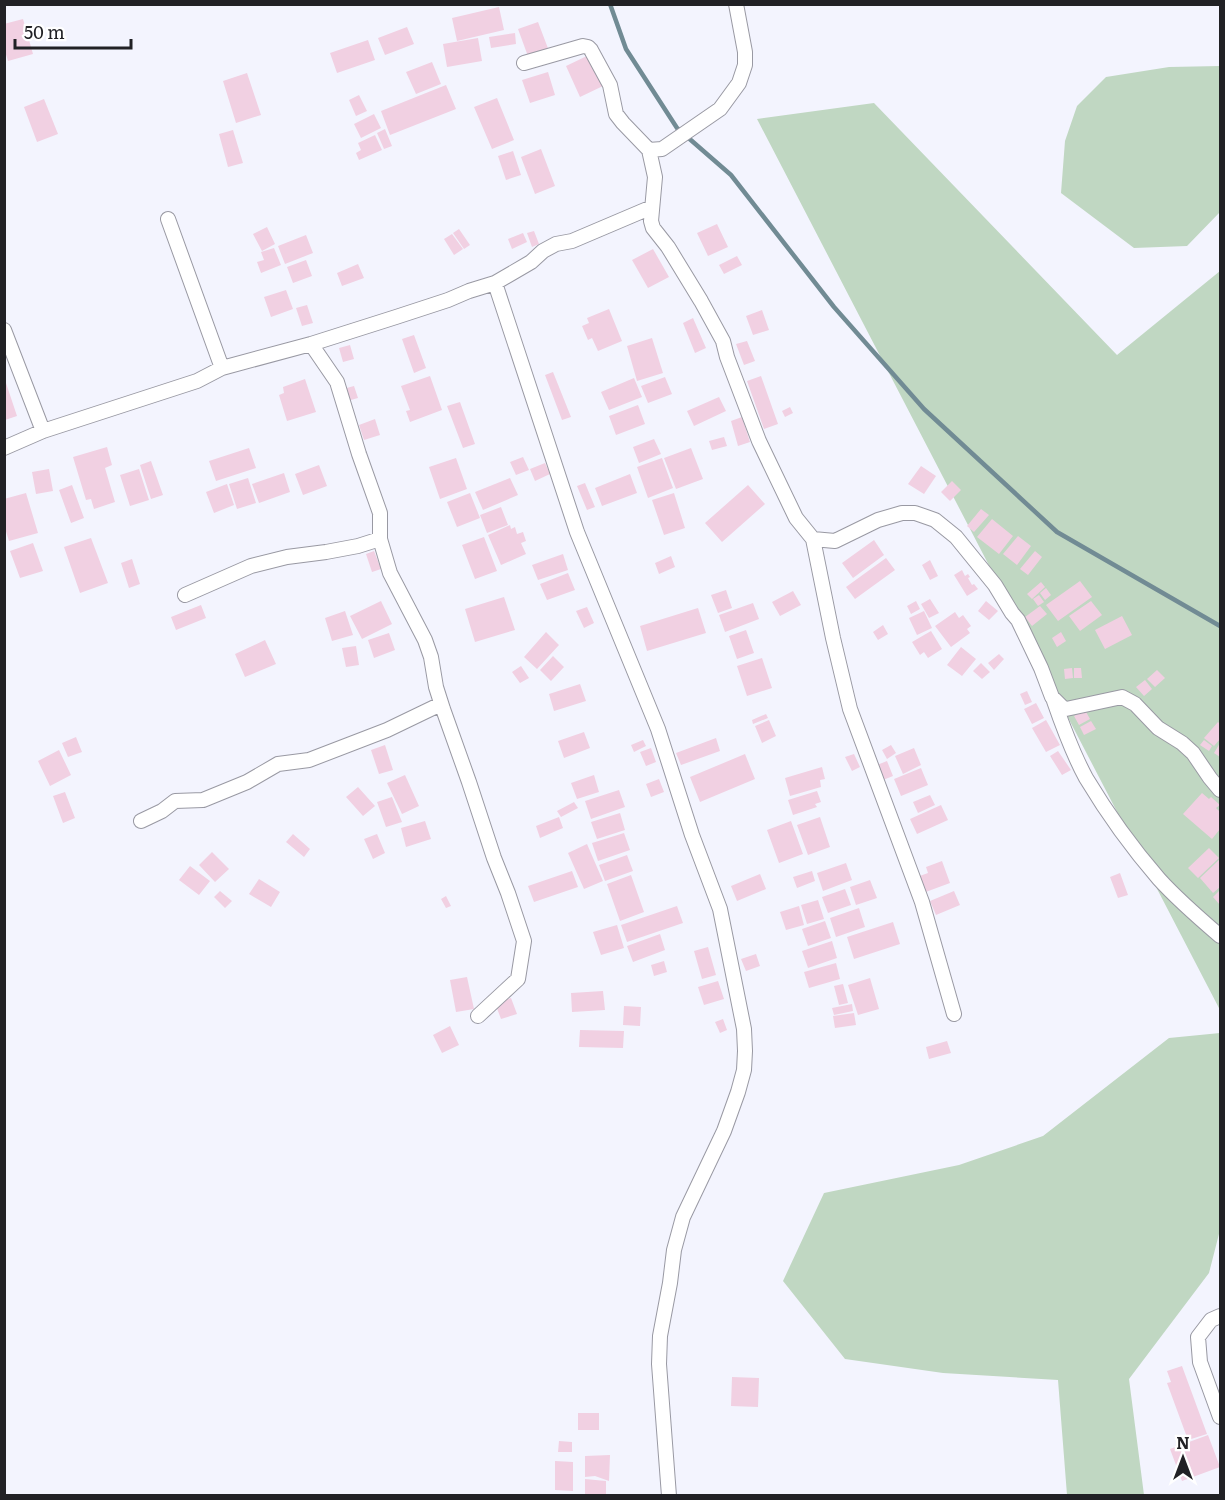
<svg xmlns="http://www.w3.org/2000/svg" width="1225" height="1500" font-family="Literata,serif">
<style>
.green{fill:#c0d7c2}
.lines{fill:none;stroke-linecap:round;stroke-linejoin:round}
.stream{stroke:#718b94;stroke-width:4.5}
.building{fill:#f1d0e2}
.minor-casing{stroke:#9999a3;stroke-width:16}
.minor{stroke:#fff;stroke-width:14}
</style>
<rect width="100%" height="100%" fill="#f3f4fe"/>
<path class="green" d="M1220 66V212L1187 246 1134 248 1061 193 1065 141 1077 106 1106 77 1169 67Z
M874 103 1117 355 1220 271V1010L757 119Z
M1220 1033V1230L1209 1273 1129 1379 1144 1495H1067L1058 1380 943 1373 845 1359 783 1281 824 1193 959 1165 1043 1136 1169 1038Z"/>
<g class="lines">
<path class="stream" d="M610 4 626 49 677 128 731 175 834 307 924 409 1057 532 1220 626"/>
</g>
<path class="building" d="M499 7 504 30 457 41 452 18Z
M23 19 33 54 8 61 4 48V24Z
M538 22 549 51 529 59 518 29Z
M407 27 414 44 385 55 378 38Z
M515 33 516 44 491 48 489 37Z
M478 38 482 61 447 67 443 44Z
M368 40 375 60 337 73 330 53Z
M589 55 603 86 580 97 566 66Z
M432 62 441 84 416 94 406 72Z
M548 72 555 95 530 103 522 80Z
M247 73 261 115 236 123 223 81Z
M446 85 456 109 390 135 381 111Z
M359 95 367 111 356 116 349 100Z
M497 98 514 140 492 149 474 107Z
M44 99 58 134 37 142 24 107Z
M374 114 381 128 361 138 354 124Z
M385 129 392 146 384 149 377 133Z
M233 130 243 163 228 167 219 134Z
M375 135 382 150 359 160 356 153 361 150 358 143Z
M541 149 555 186 535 194 521 157Z
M513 151 521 175 506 180 498 156Z
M717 224 728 247 708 256 697 233Z
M267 227 275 244 262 251 253 234Z
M459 229 470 245 464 249 453 233Z
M534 231 539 244 532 247 527 233Z
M523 233 527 242 512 249 508 239Z
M452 234 463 249 454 255 444 239Z
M306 235 313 253 285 264 278 246Z
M274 248 281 265 261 273 257 262 264 260 261 252Z
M653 249 669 277 648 288 632 260Z
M737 256 742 265 724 274 719 265Z
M306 260 312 276 293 283 287 267Z
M358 264 364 278 342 286 337 273Z
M286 290 293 309 271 317 264 297Z
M307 305 313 323 302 326 296 308Z
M609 309 622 341 598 351 592 338 588 340 582 326 589 323 587 318Z
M762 310 769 330 753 335 746 316Z
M693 318 706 348 695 353 683 323Z
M414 335 426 368 414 373 402 339Z
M652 338 663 373 637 381 627 346Z
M747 341 755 361 744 365 736 344Z
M350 345 354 359 343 362 339 348Z
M553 372 571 417 562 420 545 375Z
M430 376 442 410 410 422 406 411 410 410 401 386Z
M761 376 778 424 764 429 747 381Z
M4 377 17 416 5 420 4 418Z
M665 377 672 394 648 403 641 386Z
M634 378 642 397 609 410 601 392Z
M305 379 316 412 287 421 279 395 284 393 283 387Z
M354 386 358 398 347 401 343 389Z
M719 397 726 411 694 426 687 411Z
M460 402 475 444 463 448 447 406Z
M638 405 645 424 616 435 609 416Z
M790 407 793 413 785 417 782 411Z
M742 417 750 442 738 446 731 421Z
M375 419 380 435 364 440 359 425Z
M724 437 727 446 712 450 709 441Z
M654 439 661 454 639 463 633 447Z
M107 447 112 465 105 468 115 502 94 509 91 499 86 500 73 457Z
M249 448 256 468 216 481 209 461Z
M691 448 703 479 676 489 664 458Z
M523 457 529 470 516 475 510 462Z
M456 458 467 489 440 499 429 467Z
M662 458 673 488 648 498 637 467Z
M151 461 163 495 151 499 140 465Z
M545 463 550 474 535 481 530 469Z
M319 465 327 486 303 495 295 474Z
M921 466 936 476 924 494 908 484Z
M49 469 53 491 36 494 32 472Z
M139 469 149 500 130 506 120 475Z
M284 473 290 492 259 503 252 484Z
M630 474 637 493 602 506 595 488Z
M248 478 256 503 237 509 229 484Z
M510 478 518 495 483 510 475 492Z
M952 481 961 490 950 501 941 492Z
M585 483 595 507 587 510 577 486Z
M227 484 234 505 214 513 206 492Z
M72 485 84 518 71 523 59 490Z
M748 485 765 504 722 542 705 523Z
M26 493 38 533 9 541 4 525V499Z
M470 493 480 518 457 527 447 502Z
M674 493 685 528 664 535 652 500Z
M501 507 508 525 487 533 480 515Z
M981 509 989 515 974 532 967 526Z
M992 519 1013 536 999 554 977 537Z
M510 525 511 529 515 527 517 534 523 532 526 541 521 543 526 554 501 565 488 535Z
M1018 536 1031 546 1017 565 1003 554Z
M484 537 497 571 475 579 462 545Z
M91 538 108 583 80 593 64 547Z
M874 540 884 555 853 578 842 563Z
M33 543 43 571 20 578 10 551Z
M374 551 381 569 372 572 366 554Z
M1035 551 1042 557 1028 575 1020 569Z
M563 554 568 570 538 580 532 565Z
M671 556 675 567 659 574 655 563Z
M886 558 895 570 855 599 846 587Z
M132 559 140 584 129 588 121 563Z
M930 560 938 576 930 580 922 565Z
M962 570 965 576 968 574 970 577 968 578 972 585 974 584 978 589 967 596 954 575Z
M568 573 575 590 547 600 540 584Z
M1080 581 1092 597 1058 621 1046 605Z
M1041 582 1045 587 1032 599 1027 594Z
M1046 588 1051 595 1045 600 1040 593Z
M726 590 732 608 718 613 711 595Z
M793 591 801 605 780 616 772 602Z
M1039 595 1044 602 1038 606 1033 599Z
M504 597 515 630 475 642 465 609Z
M930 599 939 613 929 618 921 604Z
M381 601 392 624 362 639 350 616Z
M916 601 920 609 911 614 907 606Z
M986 601 998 611 989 620 978 611Z
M1091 601 1102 615 1080 631 1069 616Z
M753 603 759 619 725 632 719 615Z
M201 605 206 618 176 630 171 617Z
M1040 606 1047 614 1032 626 1025 617Z
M587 607 594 623 584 628 576 611Z
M698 608 706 633 647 651 640 626Z
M345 611 353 635 332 641 325 618Z
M924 611 932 628 917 635 909 618Z
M955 612 959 618 963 615 971 626 967 629 970 633 951 647 935 626Z
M1122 616 1132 635 1105 649 1095 630Z
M883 625 888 634 878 640 873 632Z
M746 630 754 653 737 659 729 636Z
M931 631 942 649 928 658 924 652 920 655 912 642Z
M546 632 559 645 537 669 524 657Z
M1061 632 1066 641 1057 647 1052 638Z
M389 633 395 650 374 658 368 640Z
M265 640 276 664 245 677 235 654Z
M356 646 359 665 346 667 342 648Z
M961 647 976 659 962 676 947 665Z
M999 654 1004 659 994 670 988 663Z
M553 656 564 667 551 681 540 670Z
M762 658 772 688 747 696 737 666Z
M981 663 990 672 982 679 973 671Z
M521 666 529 678 520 683 512 672Z
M1072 668 1073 678 1065 679 1064 669Z
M1074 668H1081L1082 678H1074Z
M1157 670 1165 678 1155 687 1147 679Z
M1145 680 1152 689 1144 696 1136 687Z
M580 684 586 701 554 711 549 694Z
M1027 691 1032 702 1025 705 1020 694Z
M1036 703 1044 718 1032 724 1024 709Z
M1085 710 1090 719 1079 725 1074 716Z
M766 714 768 718 753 724 752 720Z
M769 720 776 736 762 743 755 726Z
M1046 720 1060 745 1046 752 1032 728Z
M1091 721 1096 729 1084 735 1080 727Z
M1218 722 1220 724V739L1214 746 1204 738Z
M584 732 590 748 564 758 558 741Z
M76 737 82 752 68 757 62 743Z
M716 738 720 751 681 765 676 753Z
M643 740 646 746 634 752 631 745Z
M1204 740 1212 746 1209 751 1200 745Z
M1220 743V757L1214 753Z
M385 745 393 770 379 774 371 750Z
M891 745 896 753 887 759 882 750Z
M651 748 656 762 646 766 640 752Z
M914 748 921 765 903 774 895 756Z
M59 750 71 775 50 786 38 761Z
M1058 751 1071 770 1062 775 1050 756Z
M745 754 755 779 700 802 690 777Z
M854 754 860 767 852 771 845 757Z
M887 761 893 776 883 780 877 765Z
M822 767 825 779 820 780 821 787 790 796 785 778Z
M921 768 928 785 901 796 894 779Z
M405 775 419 806 402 814 387 783Z
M594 775 599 792 577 799 571 783Z
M659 779 664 792 651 797 646 784Z
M358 787 375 806 363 816 346 797Z
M619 790 625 807 591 819 585 801Z
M817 791 821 802 815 804 817 807 793 815 788 800Z
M65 792 75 818 63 823 53 796Z
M1202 793 1209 799 1211 797 1220 805 1216 808 1220 812V829L1212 839 1183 814Z
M930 795 935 805 918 813 913 802Z
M392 797 402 822 386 827 377 802Z
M574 802 578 808 561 817 557 811Z
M941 805 948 820 917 834 910 819Z
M620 813 625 830 597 839 591 822Z
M559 817 563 828 540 838 536 826Z
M820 817 830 847 808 855 797 825Z
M425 821 431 839 406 847 401 828Z
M791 821 803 854 779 863 767 830Z
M624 833 630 850 598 861 592 843Z
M293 834 310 849 304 857 286 842Z
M377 834 385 853 373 859 364 839Z
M587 844 603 881 584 889 568 853Z
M1209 848 1219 858 1198 878 1188 868Z
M212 852 229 869 215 882 199 865Z
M627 855 633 871 605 881 599 865Z
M1220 859V887L1213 893 1200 878Z
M942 861 950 883 923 893 917 877 928 873 926 867Z
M846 863 852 880 823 891 817 873Z
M190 866 210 881 199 895 179 880Z
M572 871 578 887 534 902 528 886Z
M812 871 815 881 797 888 793 877Z
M1120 873 1128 895 1118 898 1110 877Z
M760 874 766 889 737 901 731 886Z
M631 875 644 912 620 921 607 884Z
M259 879 280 892 271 907 249 894Z
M870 880 877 898 856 905 850 887Z
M845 889 851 905 828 913 822 897Z
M1220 890V905L1213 897Z
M220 891 232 901 225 908 214 897Z
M954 891 960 905 936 915 930 901Z
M446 896 451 906 446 908 441 899Z
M818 900 824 919 807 924 801 905Z
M677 906 683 923 627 942 621 925Z
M799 906 804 925 786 930 780 912Z
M859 908 865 927 836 937 830 918Z
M825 921 831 938 808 946 802 929Z
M893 922 900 944 854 959 847 937Z
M617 925 624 948 601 955 593 932Z
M660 934 665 950 633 962 627 946Z
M832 941 837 958 808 968 802 951Z
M708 947 716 975 702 979 694 951Z
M756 954 760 966 746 971 741 959Z
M664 961 667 972 654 976 651 965Z
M836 963 840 979 809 988 804 972Z
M467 977 474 1009 456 1012 450 980Z
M870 978 879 1009 858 1015 848 985Z
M718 981 724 999 704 1005 698 987Z
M843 984 848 1003 839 1005 834 986Z
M603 991 605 1010 572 1012 571 993Z
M511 998 517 1014 501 1019 495 1003Z
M852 1004 853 1011 834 1015 832 1008Z
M624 1006 641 1007 640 1026 623 1025Z
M854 1013 856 1025 835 1028 833 1016Z
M723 1019 727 1030 720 1033 715 1022Z
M450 1026 459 1045 442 1053 433 1035Z
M580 1030 624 1031 623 1048 579 1047Z
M947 1041 951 1053 929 1059 926 1047Z
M1182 1366 1207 1434 1188 1440 1167 1383 1171 1382 1167 1371Z
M732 1377 759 1378 758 1407 731 1406Z
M578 1413H599V1430H578Z
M1208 1435 1220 1467 1182 1481 1170 1449Z
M559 1441 572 1442V1452H558Z
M610 1455 609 1481 595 1476 585 1477V1456Z
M555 1461 573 1462V1491L555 1490Z
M585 1479 606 1481V1494H585Z"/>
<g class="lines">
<g class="minor-casing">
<path id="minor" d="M524 63 583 46 588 47 591 50 610 85 616 114 623 123 649 150 655 177 651 221 653 228 668 247 701 301 723 341 727 357 759 441 796 518 813 539 835 541 878 520 902 513H915L935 520 956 537 995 585 1012 613 1018 620 1041 668 1052 697 1063 708 1066 709 1122 697 1135 704 1158 728 1182 743 1193 753 1210 778 1220 790
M649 150 662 149 720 109 739 83 745 65V52L736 4
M168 219 222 368
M495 283 577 532 658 729 692 835 720 909 744 1029 745 1051 744 1070 738 1092 724 1131 683 1217 674 1250 670 1283 660 1336 659 1364 669 1496
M4 330 43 431
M311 344 337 382 359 454 380 513V539L390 573 425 640 431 657 436 687 443 709 469 782 494 858 508 893 524 941 518 979 478 1016
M4 448 43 431 197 381 222 368 311 344 396 317 448 300 469 291 495 283 531 262 543 251 556 244 572 241 652 207
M813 539 833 638 850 709 922 902 954 1014
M185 595 251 566 287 557 326 552 358 546 380 539
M1054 701C1063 727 1073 754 1086 778 1107 813 1133 849 1159 879 1178 900 1199 918 1220 936
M141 821 162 811 175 801 203 800 247 782 278 764 309 760 387 730 441 704
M1220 1316 1211 1320 1198 1337 1200 1362 1220 1417"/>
</g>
<use href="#minor" class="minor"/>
</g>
<rect width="1225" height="1500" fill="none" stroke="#212125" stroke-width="12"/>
<g transform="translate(1183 1458)" stroke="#ffffff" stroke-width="4.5" paint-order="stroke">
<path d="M0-4.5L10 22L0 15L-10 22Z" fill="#212125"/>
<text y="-9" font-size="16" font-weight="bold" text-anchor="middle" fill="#212125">N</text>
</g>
<path d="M15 39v9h116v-9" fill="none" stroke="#212125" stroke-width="3"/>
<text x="24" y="39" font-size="18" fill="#212125" stroke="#ffffff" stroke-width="4.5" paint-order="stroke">50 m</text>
</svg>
